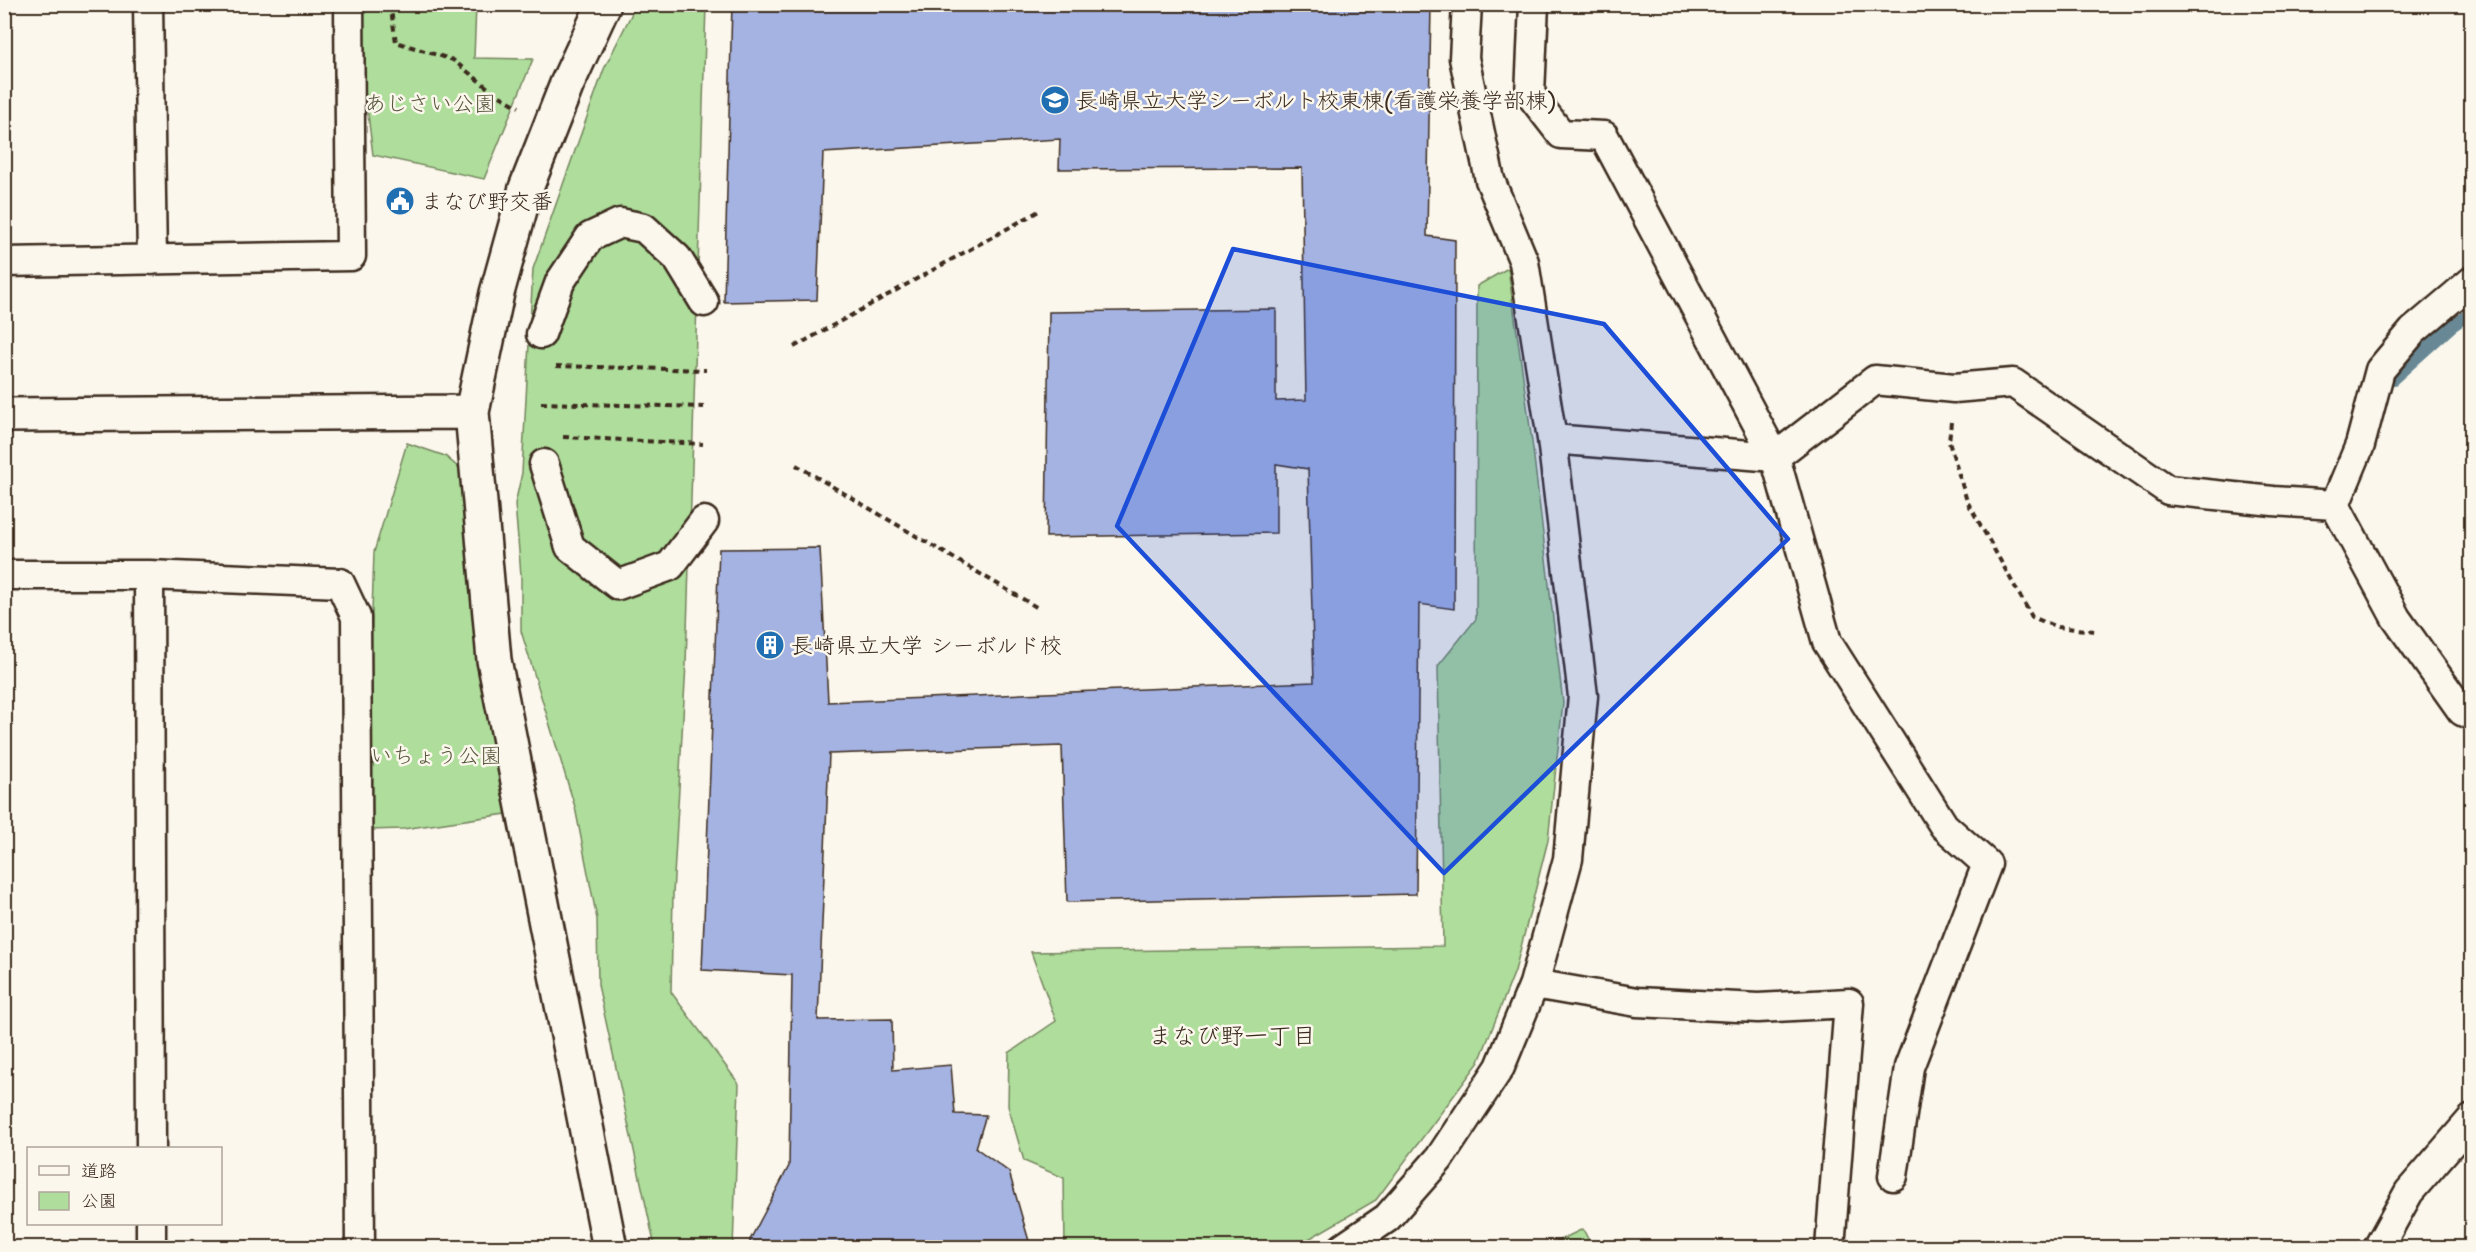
<svg xmlns="http://www.w3.org/2000/svg" width="2476" height="1252" font-family="'Shantell Sans','Klee One',sans-serif">
<style>
.green{fill:#aedd9c;stroke:#74845d;stroke-width:1.5}
.lines{fill:none;stroke-linecap:round;stroke-linejoin:round}
.stream{stroke:#678895;stroke-width:12}
.building{fill:#a5b3e2;stroke:#3b2a1e;stroke-width:1.5}
.street-casing{stroke:#3b2a1e;stroke-width:33}
.secondary-casing{stroke:#3b2a1e;stroke-width:38}
.path{stroke:#3b2a1e;stroke-width:4;stroke-dasharray:6 4.5;stroke-linecap:butt}
.street{stroke:#fbf7ec;stroke-width:28}
.secondary{stroke:#fbf7ec;stroke-width:33}
.marked{fill:#1d4ed8;fill-opacity:0.2;stroke:#1d4ed8;stroke-width:4.5;stroke-linejoin:round}
.labels{text-anchor:middle;stroke-width:5;stroke-linejoin:round;paint-order:stroke}
.poi-label{font-size:22px;fill:#3b2a1e;stroke:#fbf7ec;text-anchor:start}
.park-label{font-size:22px;fill:#58573e;stroke:#fbf7ec}
.neighbourhood-label{font-size:24px;fill:#3b2a1e;stroke:#fbf7ec}
</style>
<rect width="100%" height="100%" fill="#fbf7ec"/>
<filter id="ink" filterUnits="userSpaceOnUse"><feTurbulence type="fractalNoise" baseFrequency=".0167" numOctaves="2"/><feDisplacementMap in="SourceGraphic" scale="12" xChannelSelector="R" yChannelSelector="G"/><feConvolveMatrix kernelMatrix="1 2 1 2 8 2 1 2 1" color-interpolation-filters="sRGB"/></filter>
<g filter="url(#ink)">
<path class="green" d="M364 5H476L474 58 533 59 484 179 373 155 363 74Z
M636 5H706L686 664 673 894 671 992 739 1084 733 1247H655L598 985 597 919 575 807 521 631V575L515 504 522 473 533 269 604 69Z
M1508 268 1533 449 1563 703 1548 840 1515 971 1479 1062 1376 1200 1295 1247H1065L1064 1178 1024 1161 1008 1106 1009 1053 1056 1021 1031 952 1443 946 1438 666 1476 619 1477 286Z
M407 443 445 456 467 475 513 813 403 829 369 830 366 792 374 552Z
M1583 1229 1592 1247H1545Z"/>
<g class="lines">
<path class="stream" d="M2393 379 2452 326 2472 312"/>
</g>
<path class="building" d="M732 4H1431L1427 236 1455 240 1454 609 1419 604 1416 894 1067 902 1062 746 829 754 818 1020 892 1019 893 1070 951 1065 955 1114 986 1115 976 1148 1009 1172 1031 1248H750V1240L789 1166 792 975 702 970 719 549 820 548 828 702 1314 682 1308 469 1276 464V533L1046 537 1049 312 1276 309V401L1306 400 1302 168 1059 169 1060 139 823 153 817 300 724 302Z"/>
<g class="lines">
<g class="street-casing">
<path id="street" d="M148 4 152 260
M1534 4 1530 94 1561 134 1604 136 1775 457 1827 642 1944 826 1987 864 1909 1067 1893 1176
M4 262 351 256 349 4
M541 334 560 282 590 237 620 223 644 228 677 258 704 302
M1552 439 1775 457 1875 380 1954 388 2013 383 2168 490 2273 501 2335 505 2360 445 2380 370 2413 331 2472 281
M544 464 570 547 618 585 670 566 704 521
M2335 505 2396 618 2462 711 2472 716
M4 575H149L340 583 356 617 360 1248
M149 575 151 1148
M1534 984 1637 1002 1758 1008 1849 1003 1830 1248
M151 1224V1248
M1343 1248 1387 1218 1439 1159 1500 1067 1534 984 1568 859 1583 696 1552 439 1524 262 1490 180 1464 58 1467 4
M2378 1248 2409 1192 2472 1119"/>
</g>
<g class="secondary-casing">
<path id="secondary" d="M604 4 567 84 526 188 497 293 472 412 494 660 610 1248
M4 415 472 412"/>
</g>
<path class="path" d="M390 4 396 42 453 60 493 92 519 107
M794 347 1039 211
M556 366 706 370
M541 403 704 407
M1951 422 1949 442 1967 501 2032 617 2057 627 2095 631
M563 437 703 444
M796 465 1038 608"/>
<use href="#street" class="street"/>
<use href="#secondary" class="secondary"/>
</g>
</g>
<path class="marked" d="M1233 249 1604 324 1788 539 1444 873 1117 526Z"/>
<defs>
<g id="university-disc" transform="scale(1.5)"><circle r="9.5" fill="#1f6fb2" stroke="#fbf7ec"/><path d="M0-5L7-2L0 1L-7-2ZM-4 1L0 2.5L4 1V4Q0 6-4 4Z" fill="#fff"/></g>
<g id="civic-disc" transform="scale(1.5)"><circle r="9.5" fill="#1f6fb2" stroke="#fbf7ec"/><path d="M-.6-6.5H3V-4.5H.6V-3L4-1V1h2V6H-6V1h2V-1L-.6-3ZM-1.2 2.5V6h2.4V2.5Z" fill="#fff"/></g>
<g id="building-disc" transform="scale(1.5)"><circle r="9.5" fill="#1f6fb2" stroke="#fbf7ec"/><path d="M-4-6H4V6H1V3H-1V6H-4ZM-2.5-4.3h1.7v1.8h-1.7ZM.8-4.3h1.7v1.8H.8ZM-2.5-1h1.7V.8h-1.7ZM.8-1h1.7V.8H.8Z" fill="#fff"/></g>
</defs>
<g fill-rule="evenodd">
<use href="#university-disc" x="1055" y="100"/>
<use href="#civic-disc" x="400" y="201"/>
<use href="#building-disc" x="770" y="645"/>
</g>
<g class="labels">
<g class="poi-label">
<text x="1076" y="108">長崎県立大学シーボルト校東棟(看護栄養学部棟)</text>
<text x="421" y="209">まなび野交番</text>
<text x="791" y="653">長崎県立大学 シーボルド校</text>
</g>
<g class="park-label">
<text x="430" y="111">あじさい公園</text>
<text x="436" y="763">いちょう公園</text>
</g>
<g class="neighbourhood-label">
<text x="1232" y="1044">まなび野一丁目</text>
</g>
</g>
<rect width="2476" height="1252" fill="none" stroke="#fbf7ec" stroke-width="24"/>
<rect x="12" y="12" width="2452" height="1228" fill="none" stroke="#3b2a1e" stroke-width="2" filter="url(#ink)"/>
<rect x="27" y="1147" width="195" height="78" fill="#fbf7ec" stroke="#aea59a" stroke-width="1.5"/>
<rect x="39" y="1166" width="30" height="9" fill="#fbf7ec" stroke="#aea59a" stroke-width="1.5"/>
<text x="81" y="1177" font-size="18" fill="#3b2a1e">道路</text>
<rect x="39" y="1192" width="30" height="18" fill="#aedd9c" stroke="#aea59a" stroke-width="1.5"/>
<text x="81" y="1207" font-size="18" fill="#3b2a1e">公園</text>
</svg>
